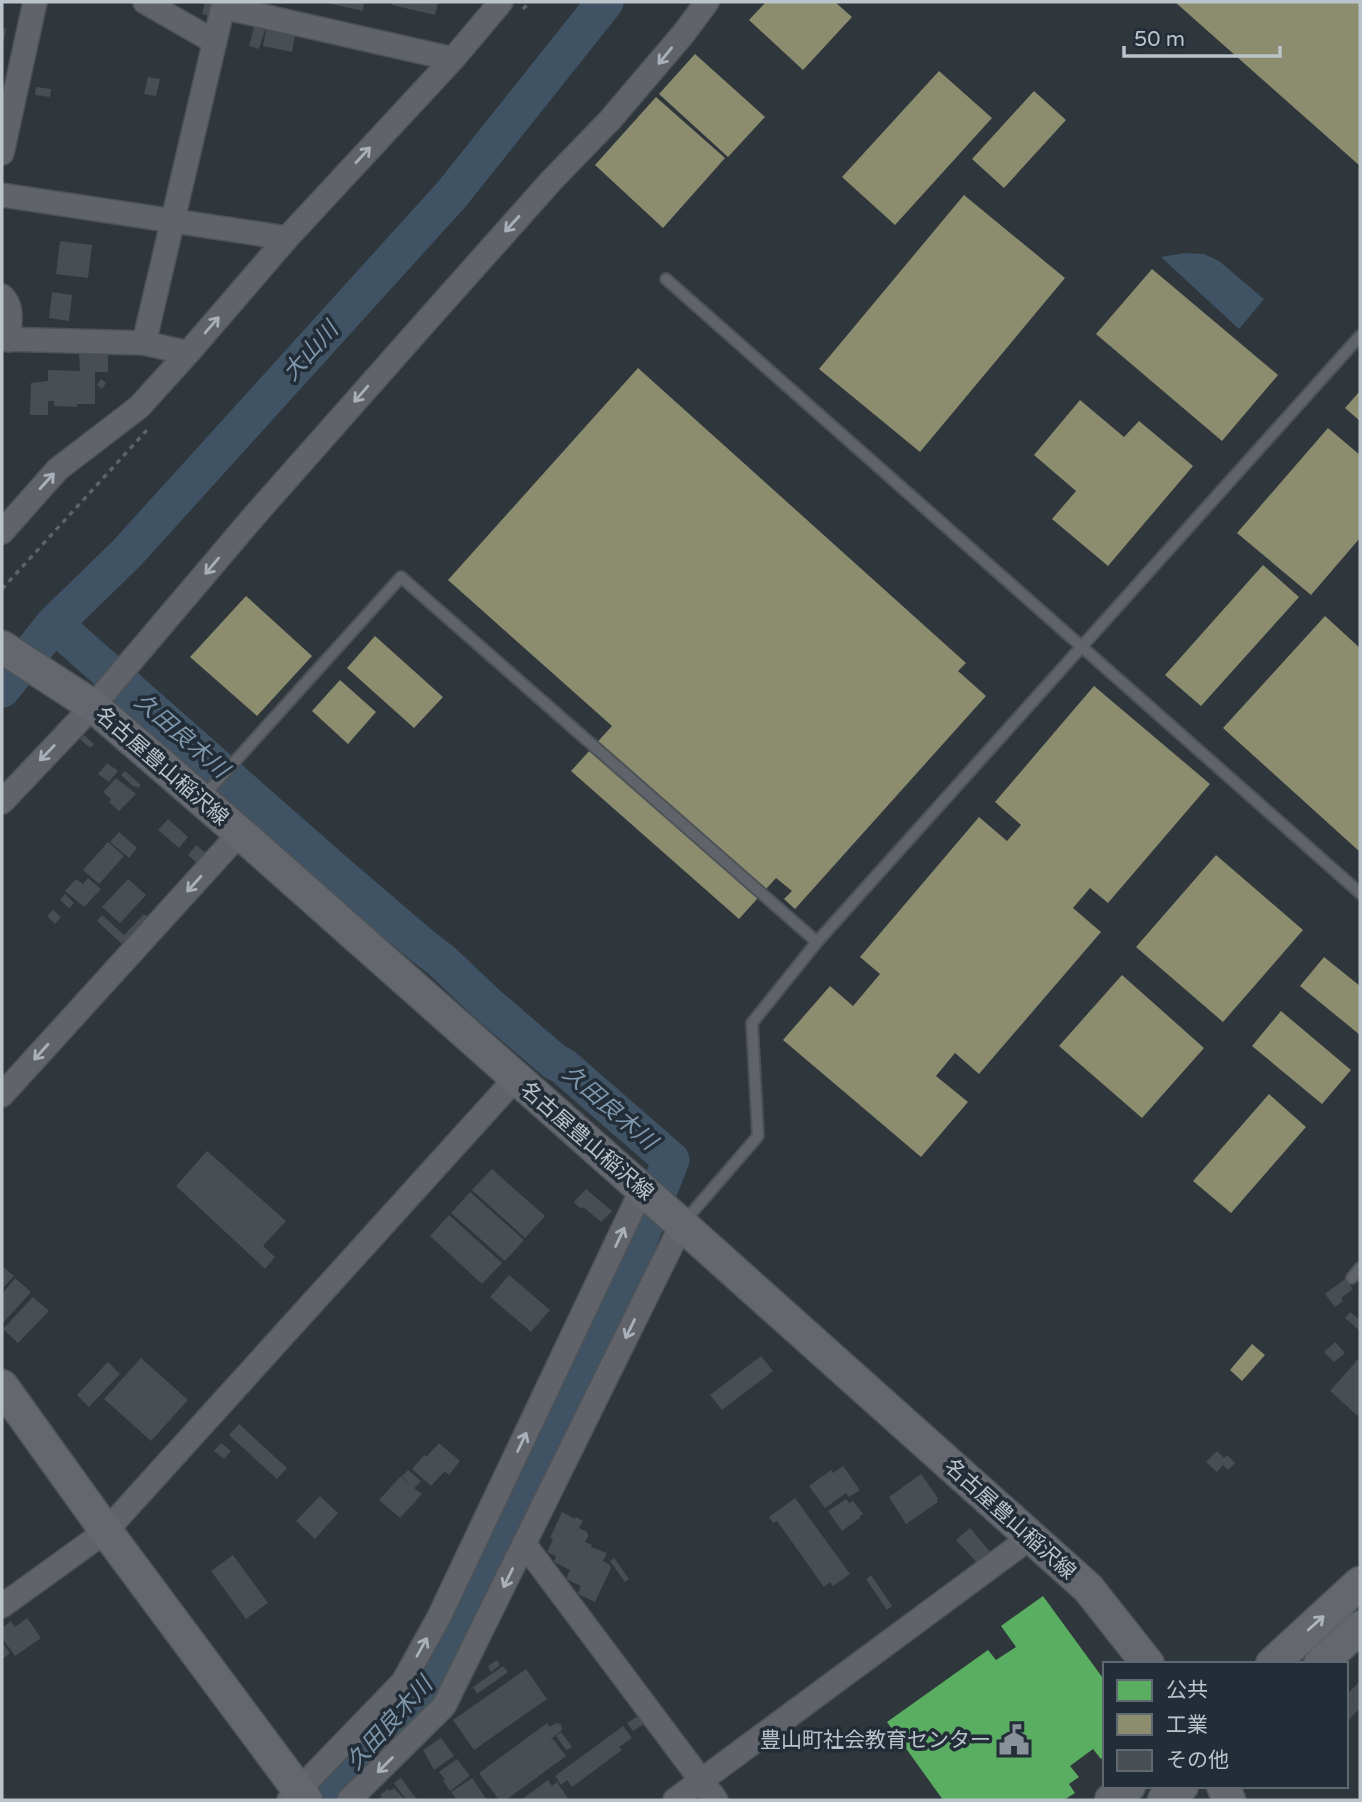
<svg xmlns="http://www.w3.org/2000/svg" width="1362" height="1802" font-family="'Varela Round','Noto Sans JP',sans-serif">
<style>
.water{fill:#3f5365}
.public{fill:#5aae61}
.industry{fill:#8c8c6e}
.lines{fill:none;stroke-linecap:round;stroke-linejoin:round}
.river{stroke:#3f5365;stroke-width:37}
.building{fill:#484e53}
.lane-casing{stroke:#4d5257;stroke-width:14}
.street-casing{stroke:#4d5257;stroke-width:26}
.secondary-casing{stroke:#4d5257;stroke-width:35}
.path{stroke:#5d6368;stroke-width:3.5;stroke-dasharray:5 5;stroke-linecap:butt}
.lane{stroke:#60646a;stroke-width:10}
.street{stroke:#60646a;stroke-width:23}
.secondary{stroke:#64686e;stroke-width:32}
.oneway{stroke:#a9b0b8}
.oneway2{stroke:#aeb5bd}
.labels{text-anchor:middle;stroke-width:7;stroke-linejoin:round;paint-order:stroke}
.street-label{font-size:21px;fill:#bbc3cb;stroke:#222d37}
.poi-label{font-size:21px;fill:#bbc3cb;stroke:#222d37;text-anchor:end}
.water-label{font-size:23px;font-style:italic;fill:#7e96ab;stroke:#222d37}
</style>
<rect width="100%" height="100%" fill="#2f363c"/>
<path class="water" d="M1185 253 1204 254 1219 261 1264 299 1239 329 1161 257Z"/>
<path class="public" d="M1043 1596 1105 1681V1757L1101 1759 1093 1749 1070 1766 1079 1777 1069 1784 1075 1793 1064 1800H943L887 1722 988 1650 996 1660 1016 1647 1001 1626Z"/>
<path class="industry" d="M766 2H835L852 17 803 70 749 20Z
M1175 2H1360V166Z
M695 54 765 117 728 157 659 94Z
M939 71 992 118 895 225 842 177Z
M1034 91 1066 120 1004 188 972 159Z
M656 97 725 158 663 228 595 165Z
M964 195 1065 278 920 452 819 369Z
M1152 269 1278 375 1222 441 1096 334Z
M638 368 966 663 958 671 986 696 795 909 784 899 792 891 776 878 739 919 571 771 612 726 448 580Z
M1360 391V421L1345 408Z
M1080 400 1124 437 1139 421 1193 466 1108 566 1052 519 1076 491 1034 455Z
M1328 428 1360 455V538L1311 595 1237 533Z
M1263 565 1299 597 1201 706 1165 675Z
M246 596 312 656 257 716 190 657Z
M1325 616 1360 648V852L1223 728Z
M375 636 443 697 414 728 347 668Z
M340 680 376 712 348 744 312 711Z
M1094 686 1210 784 1108 903 1090 888 1073 908 1101 932 979 1074 955 1053 936 1076 968 1102 921 1157 783 1040 830 986 853 1006 880 974 860 957 979 817 1007 841 1021 825 995 802Z
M1216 855 1303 930 1223 1022 1136 947Z
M1324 957 1360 986V1035L1300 986Z
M1122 975 1204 1048 1142 1118 1059 1046Z
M1281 1011 1351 1070 1322 1104 1252 1046Z
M1269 1094 1306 1127 1231 1213 1193 1181Z
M1252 1344 1265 1355 1242 1381 1230 1370Z"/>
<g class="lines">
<path class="river" d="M54 624 338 874 420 944 443 962 485 1002 555 1062 563 1066 671 1160 630 1262 440 1664 420 1693 316 1800
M2 689 54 624 127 553 452 194 605 2"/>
</g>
<path class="building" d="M205 2H212L209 16 202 14Z
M327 2H364L363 11 327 3Z
M393 2H438L435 15 392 5Z
M254 27 265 30 259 49 249 46Z
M2 28 6 29 3 46H2Z
M266 30 295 36 292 52 263 46Z
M148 77 160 79 156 96 144 94Z
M36 87 51 89 50 97 35 95Z
M60 241 92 245 88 278 56 274Z
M52 292 72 295 69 321 49 318Z
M79 353H108V372H95V404H77V407L54 406V401H48V415H30L31 383 48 381V370L80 371Z
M101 379 106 383 102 389 97 385Z
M84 735 94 744 90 748 80 739Z
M107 763 118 771 109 782 98 774Z
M125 771 141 785 138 788 135 786 134 787 121 775Z
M116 778 136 794 119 811 109 802 111 799 103 792Z
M168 819 188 837 179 848 158 830Z
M119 832 137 848 129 858 110 842Z
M108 842 124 856 99 884 83 870Z
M196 845 206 853 197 863 188 855Z
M88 878 101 889 84 907 65 891 76 879 83 884Z
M128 879 146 895 120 923 102 907Z
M65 894 74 903 69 908 60 900Z
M53 910 61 917 55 924 47 916Z
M144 914 149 918 124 946 97 921 102 915 124 935Z
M207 1151 286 1221 263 1246 275 1257 265 1269 176 1186Z
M492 1169 545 1216 525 1238 472 1190Z
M586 1189 612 1211 601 1222 583 1207 581 1209 574 1202Z
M470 1192 524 1240 505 1261 451 1213Z
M449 1215 502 1263 482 1284 430 1236Z
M2 1266 14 1276 2 1289Z
M509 1275 550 1310 531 1332 490 1297Z
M15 1278 31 1292 2 1324V1294Z
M1345 1279 1353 1289 1341 1298 1343 1301 1335 1307 1325 1294Z
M33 1297 49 1311 18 1343 3 1329Z
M1350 1312 1360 1320V1331L1345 1318Z
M1335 1342 1345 1353 1334 1362 1324 1352Z
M761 1356 773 1371 722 1410 710 1395Z
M1360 1357V1418L1330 1391Z
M141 1358 188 1400 151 1441 104 1399Z
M108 1362 120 1374 89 1407 77 1395Z
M239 1424 287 1468 277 1479 229 1435Z
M221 1443 231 1451 224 1459 214 1451Z
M439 1443 460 1461 449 1475 445 1471 431 1486 412 1469 424 1455 427 1456Z
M1217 1451 1224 1458 1227 1455 1235 1463 1228 1470 1223 1465 1217 1472 1206 1462Z
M843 1466 860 1490 849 1497 846 1493 825 1508 809 1486 831 1470 833 1473Z
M408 1470 421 1481 414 1488 422 1494 400 1518 379 1500 401 1476 410 1485 402 1476Z
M921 1474 938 1498 937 1500 938 1502 906 1524 889 1497Z
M320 1496 338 1513 315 1539 296 1521Z
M795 1498 850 1574 833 1586 830 1582 824 1587 777 1521 773 1523 769 1517Z
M846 1499 849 1503 853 1501 863 1514 859 1517 860 1518 842 1531 828 1511Z
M562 1512 575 1519 576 1517 583 1521 579 1528 587 1532 588 1536 585 1542 592 1545 591 1547 607 1553 603 1561 610 1565 611 1568 595 1602 578 1594 581 1586 566 1579 570 1570 554 1562 556 1556 547 1552 553 1539 550 1538Z
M970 1528 991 1553 978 1564 956 1540Z
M233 1555 268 1603 246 1619 211 1571Z
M614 1558 629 1579 625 1582 610 1561Z
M871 1575 892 1606 887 1610 866 1579Z
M27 1618 41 1638 15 1656 2 1638V1628L11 1621 15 1627Z
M2 1642 10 1653 2 1660Z
M497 1660 500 1665 491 1672 488 1666Z
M503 1666 508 1672 477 1694 473 1687Z
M526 1669 547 1699 474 1750 453 1720Z
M1360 1681V1708L1346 1723V1695Z
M638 1716 644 1724 633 1731 627 1723Z
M547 1723 550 1727 556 1723 561 1724 562 1730 550 1740 553 1739 566 1756 506 1800H499L479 1773Z
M623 1726 632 1738 619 1747 622 1750 572 1787 567 1780 561 1785 555 1776Z
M561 1732 572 1747 566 1750 556 1736Z
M441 1738 454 1756 434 1770 423 1750Z
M457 1759 470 1776 450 1791 443 1781 445 1779 439 1772Z
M401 1778 411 1792 418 1800H406L394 1783Z
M472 1778 487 1800H457L451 1792Z
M548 1780 552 1786 557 1782 568 1798 564 1800H521Z
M394 1788 405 1800H377L382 1797 380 1795 388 1789 389 1791Z"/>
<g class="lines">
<g class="lane-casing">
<path id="lane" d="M666 279 1360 893
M202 798 401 577 817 942
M683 1223 758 1136 752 1023 817 942 1360 336
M1352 1278 1360 1268"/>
</g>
<g class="street-casing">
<path id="street" d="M145 2 215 42
M223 7 453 59
M2 153 35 2
M2 195 287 238
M2 296C14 307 9 324 9 340
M2 339 144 343 188 353
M144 343 224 2
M2 532 58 469 139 407 188 353 287 238 453 59 501 2
M2 802 93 706 255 515 422 326 551 181 610 120 684 33 707 2
M2 1095 240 833
M525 1545 716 1800
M2 1606 106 1531 516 1078
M289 1800 403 1682 439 1617 642 1189
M349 1800 444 1706 682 1224
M675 1800 1031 1537"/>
</g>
<g class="secondary-casing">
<path id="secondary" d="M2 647 93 706 240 833 680 1223 1088 1588 1148 1664
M2 1386 106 1531 306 1800
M1272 1664 1360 1583
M1320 1664 1360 1627
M1223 1786 1229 1800
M1111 1800 1129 1786
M1164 1800 1182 1786"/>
</g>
<path class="path" d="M523 9 530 2
M2 589 147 430"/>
<use href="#lane" class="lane"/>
<use href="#street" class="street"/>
<use href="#secondary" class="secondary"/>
</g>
<defs><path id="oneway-shaft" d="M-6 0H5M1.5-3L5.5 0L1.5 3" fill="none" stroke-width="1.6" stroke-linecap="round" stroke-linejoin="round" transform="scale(1.75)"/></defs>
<g class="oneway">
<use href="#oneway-shaft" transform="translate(665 56) rotate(129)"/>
<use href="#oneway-shaft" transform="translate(363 155) rotate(-47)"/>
<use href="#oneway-shaft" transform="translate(512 224) rotate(132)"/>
<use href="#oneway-shaft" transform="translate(212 325) rotate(-49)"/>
<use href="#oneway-shaft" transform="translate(361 394) rotate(131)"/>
<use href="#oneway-shaft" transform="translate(47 481) rotate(-48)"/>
<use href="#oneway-shaft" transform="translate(212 566) rotate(130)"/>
<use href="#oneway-shaft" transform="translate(47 753) rotate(134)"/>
<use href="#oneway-shaft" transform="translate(194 884) rotate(132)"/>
<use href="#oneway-shaft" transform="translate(41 1052) rotate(132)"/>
<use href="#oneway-shaft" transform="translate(620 1237) rotate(-65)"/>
<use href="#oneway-shaft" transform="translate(630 1329) rotate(116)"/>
<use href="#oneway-shaft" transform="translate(522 1442) rotate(-65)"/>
<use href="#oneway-shaft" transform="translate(508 1578) rotate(116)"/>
<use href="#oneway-shaft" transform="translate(422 1647) rotate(-61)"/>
<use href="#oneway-shaft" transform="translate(385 1765) rotate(135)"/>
</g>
<use class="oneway2" href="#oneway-shaft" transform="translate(1316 1623) rotate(-42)"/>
<defs>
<g id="civic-bare" transform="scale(2.415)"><path d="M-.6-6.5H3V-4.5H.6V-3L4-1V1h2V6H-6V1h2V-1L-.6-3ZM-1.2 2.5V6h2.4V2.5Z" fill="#8a9299" stroke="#222d37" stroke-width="2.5" paint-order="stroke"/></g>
</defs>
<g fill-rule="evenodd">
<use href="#civic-bare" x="1014" y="1740"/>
</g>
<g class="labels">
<g class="street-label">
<text transform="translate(162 766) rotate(41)" y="7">名古屋豊山稲沢線</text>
<text transform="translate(587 1141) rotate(41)" y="7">名古屋豊山稲沢線</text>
<text transform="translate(1010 1519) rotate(42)" y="7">名古屋豊山稲沢線</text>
</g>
<g class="poi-label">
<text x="991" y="1747">豊山町社会教育センター</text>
</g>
<g class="water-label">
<text transform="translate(310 351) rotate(-48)" y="8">大山川</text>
<text transform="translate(182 735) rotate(41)" y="8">久田良木川</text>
<text transform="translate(610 1107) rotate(41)" y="8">久田良木川</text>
<text transform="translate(389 1723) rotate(-48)" y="8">久田良木川</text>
</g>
</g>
<rect width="1362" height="1802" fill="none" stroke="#bbc3cb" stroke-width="7"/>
<rect x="1103" y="1662" width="245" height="126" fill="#222d37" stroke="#5f6972" stroke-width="2"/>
<rect x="1117" y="1680" width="35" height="21" fill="#5aae61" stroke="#5f6972" stroke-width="2"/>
<text x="1166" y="1697" font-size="21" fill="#bbc3cb">公共</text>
<rect x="1117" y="1714" width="35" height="21" fill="#8c8c6e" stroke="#5f6972" stroke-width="2"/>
<text x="1166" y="1732" font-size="21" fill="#bbc3cb">工業</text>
<rect x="1117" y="1750" width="35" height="21" fill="#484e53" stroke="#5f6972" stroke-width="2"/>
<text x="1166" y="1767" font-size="21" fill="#bbc3cb">その他</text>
<path d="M1124 46v10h156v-10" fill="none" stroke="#bbc3cb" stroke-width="3.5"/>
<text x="1134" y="46" font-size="21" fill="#bbc3cb" stroke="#222d37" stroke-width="5" paint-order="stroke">50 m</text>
</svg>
